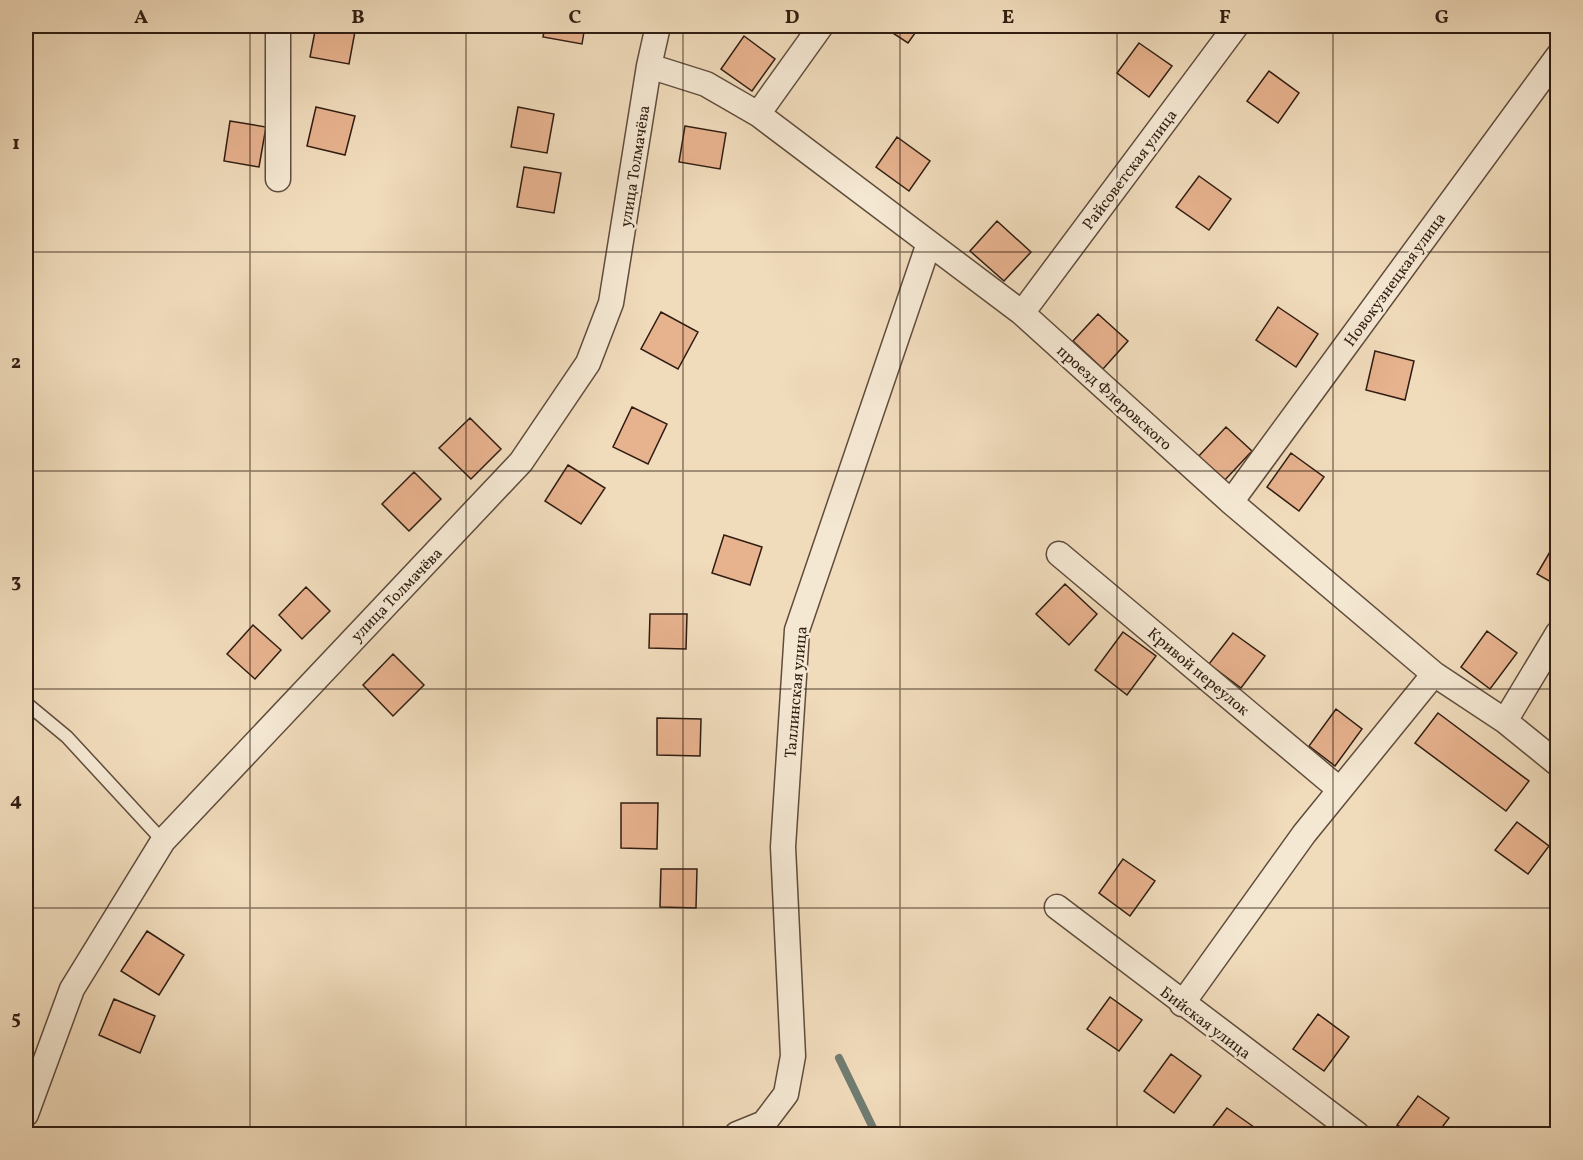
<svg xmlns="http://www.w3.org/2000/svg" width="1583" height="1160" font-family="Vollkorn,serif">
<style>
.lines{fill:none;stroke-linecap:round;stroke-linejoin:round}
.stream{stroke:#707c71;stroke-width:8}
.building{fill:#e7b28e;stroke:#301d12;stroke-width:1.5}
.lane-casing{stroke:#604c3c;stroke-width:15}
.street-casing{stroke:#604c3c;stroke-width:27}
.lane{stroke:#f5e8d3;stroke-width:12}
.street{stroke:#f5e8d3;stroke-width:24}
.grid{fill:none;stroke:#301d12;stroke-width:1.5;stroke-opacity:0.55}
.labels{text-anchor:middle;stroke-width:5;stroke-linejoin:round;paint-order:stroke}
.street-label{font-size:16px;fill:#301d12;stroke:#f5e8d3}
.neatline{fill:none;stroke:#301d12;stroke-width:2}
.grid-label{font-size:20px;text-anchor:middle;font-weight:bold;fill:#301d12}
</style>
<rect width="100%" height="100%" fill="#f0dbbb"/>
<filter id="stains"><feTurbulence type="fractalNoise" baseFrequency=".00333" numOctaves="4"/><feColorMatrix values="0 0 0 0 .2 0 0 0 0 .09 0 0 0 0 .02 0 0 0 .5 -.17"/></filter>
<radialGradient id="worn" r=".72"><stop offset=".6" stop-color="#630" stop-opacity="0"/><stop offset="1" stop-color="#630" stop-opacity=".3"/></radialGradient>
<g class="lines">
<path class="stream" d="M839 1058 876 1134"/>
</g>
<path class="building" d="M316 26H356L349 64 310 57Z
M545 26H585L582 44 543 37Z
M882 26H920L908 43Z
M744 36 775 59 752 91 721 69Z
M1139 43 1172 66 1149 97 1117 73Z
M1269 71 1299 93 1278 123 1247 101Z
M316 107 355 116 345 155 307 146Z
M518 107 554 114 547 153 511 147Z
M230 121 266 127 259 167 224 161Z
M685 126 726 133 720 169 679 162Z
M897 137 930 161 909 191 876 167Z
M524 167 561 173 554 213 517 207Z
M1199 176 1231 199 1209 230 1176 207Z
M997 221 1031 252 1004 281 970 251Z
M1278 307 1318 334 1296 367 1256 340Z
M661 312 698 332 678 369 641 349Z
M1098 314 1128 341 1103 369 1073 341Z
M1375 351 1414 361 1405 400 1366 390Z
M632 407 667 424 648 464 613 447Z
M470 418 501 449 471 479 439 448Z
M1226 427 1252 451 1223 482 1197 458Z
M1291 453 1324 477 1299 511 1267 487Z
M568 465 605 488 581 524 545 501Z
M414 472 441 499 409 531 382 504Z
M724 535 762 547 750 585 712 573Z
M1558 538V586L1537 574Z
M1065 584 1097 614 1069 645 1036 614Z
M306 587 330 611 302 639 279 615Z
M650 614H687L686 649 649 648Z
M253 625 281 650 255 679 227 654Z
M1487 631 1517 653 1490 689 1461 667Z
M1123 632 1156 656 1127 695 1095 670Z
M1233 633 1265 656 1241 688 1209 664Z
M393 654 424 685 393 716 363 685Z
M1336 709 1362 729 1335 766 1309 746Z
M1438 713 1529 781 1506 811 1415 743Z
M657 718 701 719 700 756 657 755Z
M621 803H658L657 849 621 848Z
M1517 822 1549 846 1528 874 1495 850Z
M1123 859 1155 881 1130 916 1099 893Z
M661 869H697L696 908 660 907Z
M147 931 184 955 159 995 121 971Z
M1110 997 1142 1020 1119 1051 1087 1029Z
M114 999 155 1016 140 1053 99 1035Z
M1318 1014 1349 1037 1324 1071 1293 1049Z
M1171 1054 1201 1076 1174 1113 1144 1091Z
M1418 1096 1449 1118 1437 1134H1411L1397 1125Z
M1227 1108 1261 1132 1259 1134H1207Z"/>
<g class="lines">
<g class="lane-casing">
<path id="lane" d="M26 703 67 737 163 841"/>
</g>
<g class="street-casing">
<path id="street" d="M649 66 706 84 758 114 1022 313 1231 502 1434 674 1505 721 1558 764
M758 114 821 26
M278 179V26
M1022 313 1236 26
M1231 502 1558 56
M1059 554 1339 789
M1505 721 1558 633
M1057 907 1357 1134
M1182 1004 1304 834 1434 674
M26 1114 72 989 163 841 521 462 588 363 611 303 649 66 658 26
M737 1134 764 1123 786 1094 793 1056 783 847 797 630 929 243"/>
</g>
<use href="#lane" class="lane"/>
<use href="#street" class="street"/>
</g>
<path class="grid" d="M250 26V1134M466 26V1134M683 26V1134M900 26V1134M1117 26V1134M1333 26V1134M26 252H1558M26 471H1558M26 689H1558M26 908H1558"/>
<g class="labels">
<g class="street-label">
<text transform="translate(634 166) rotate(-81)" y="6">улица Толмачёва</text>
<text transform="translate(1129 169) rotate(-53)" y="6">Райсоветская улица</text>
<text transform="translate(1394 279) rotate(-54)" y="6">Новокузнецкая улица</text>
<text transform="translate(1115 397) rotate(42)" y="6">проезд Флеровского</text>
<text transform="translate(396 594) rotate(-46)" y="6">улица Толмачёва</text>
<text transform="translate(1199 671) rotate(40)" y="6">Кривой переулок</text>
<text transform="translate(795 692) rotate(-85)" y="6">Таллинская улица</text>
<text transform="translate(1206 1022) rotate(37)" y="6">Бийская улица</text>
</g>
</g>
<rect width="1583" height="1160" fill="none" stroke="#f0dbbb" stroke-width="66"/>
<rect x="33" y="33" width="1517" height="1094" class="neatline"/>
<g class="grid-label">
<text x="141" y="23">A</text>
<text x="358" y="23">B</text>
<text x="575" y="23">C</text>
<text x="792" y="23">D</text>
<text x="1008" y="23">E</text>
<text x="1225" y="23">F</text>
<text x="1442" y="23">G</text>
<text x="16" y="149">1</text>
<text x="16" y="368">2</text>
<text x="16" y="587">3</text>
<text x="16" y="806">4</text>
<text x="16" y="1024">5</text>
</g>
<rect width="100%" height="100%" filter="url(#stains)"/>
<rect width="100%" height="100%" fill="url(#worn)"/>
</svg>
